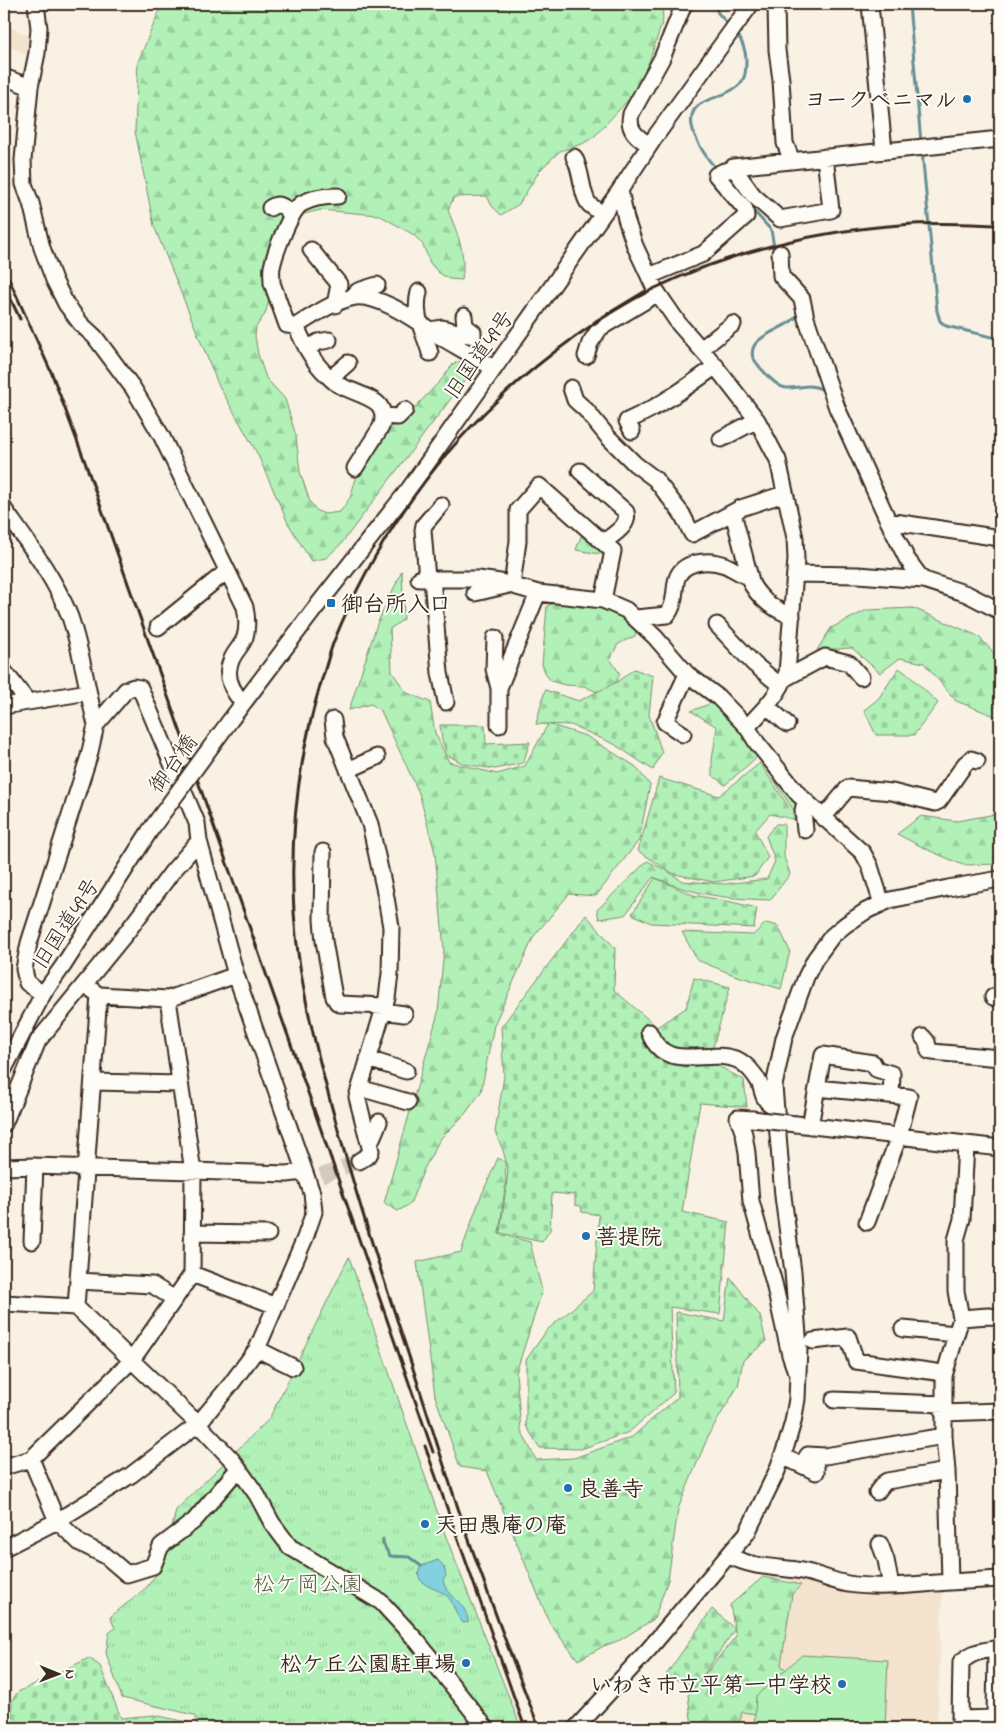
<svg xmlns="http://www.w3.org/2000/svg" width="1004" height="1732" font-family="'Indie Flower','Klee One',sans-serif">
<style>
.built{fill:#f4e3ce}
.grass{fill:url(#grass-tufts);stroke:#768e6b}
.forest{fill:url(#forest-firs);stroke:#768e6b}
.cemetery{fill:url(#cemetery-stones);stroke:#768e6b}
.pitch{fill:#b1f1b8;stroke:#768e6b}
.water{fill:#82d0e0;stroke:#668e92}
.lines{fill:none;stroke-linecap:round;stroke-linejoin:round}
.stream{stroke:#668e92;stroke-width:3}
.minor-tunnel{stroke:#d3c9bc;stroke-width:15;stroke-dasharray:15 8;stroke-linecap:butt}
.minor-casing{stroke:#3b2a1e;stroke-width:19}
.minor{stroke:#fdfcf7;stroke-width:15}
.rail{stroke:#3b2a1e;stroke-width:3}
.minor-bridge-casing{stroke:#3b2a1e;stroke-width:19;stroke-linecap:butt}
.minor-bridge{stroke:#fdfcf7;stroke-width:15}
.poi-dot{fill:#1f6fb2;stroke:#fdfcf7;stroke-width:2}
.labels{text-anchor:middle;stroke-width:4;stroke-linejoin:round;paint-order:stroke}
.poi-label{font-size:22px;font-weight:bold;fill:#3b2a1e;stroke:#fdfcf7;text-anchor:start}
.street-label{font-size:22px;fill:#3b2a1e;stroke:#fdfcf7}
.park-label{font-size:22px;fill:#585c44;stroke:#fdfcf7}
</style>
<defs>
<pattern id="grass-tufts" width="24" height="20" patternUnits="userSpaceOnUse" patternTransform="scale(1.25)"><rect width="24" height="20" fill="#b1f1b8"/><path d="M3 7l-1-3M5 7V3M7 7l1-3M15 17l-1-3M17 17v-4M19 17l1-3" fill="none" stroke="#99cf9e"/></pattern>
<pattern id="forest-firs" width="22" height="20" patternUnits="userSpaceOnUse" patternTransform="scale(1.25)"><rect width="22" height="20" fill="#b1f1b8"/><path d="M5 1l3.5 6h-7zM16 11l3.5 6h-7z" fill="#99cf9e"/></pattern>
<pattern id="cemetery-stones" width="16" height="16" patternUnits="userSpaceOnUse" patternTransform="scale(1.25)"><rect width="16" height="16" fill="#b1f1b8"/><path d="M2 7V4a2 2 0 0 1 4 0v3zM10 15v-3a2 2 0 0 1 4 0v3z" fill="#99cf9e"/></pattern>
</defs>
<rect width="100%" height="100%" fill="#f9f1e4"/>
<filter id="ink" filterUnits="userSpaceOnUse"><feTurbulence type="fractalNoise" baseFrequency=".02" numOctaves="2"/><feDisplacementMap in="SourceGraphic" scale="10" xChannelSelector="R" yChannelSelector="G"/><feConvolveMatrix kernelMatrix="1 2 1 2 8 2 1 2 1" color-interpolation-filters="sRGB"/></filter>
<g filter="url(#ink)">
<path class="built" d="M4 24 29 36 26 55 11 47 4 62Z
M791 1571 884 1582 943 1577 937 1728H715L777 1639Z"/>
<path class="grass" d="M581 536 606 554V555L576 550Z
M349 1257 446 1537 521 1728H199L194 1715 122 1698 106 1653 109 1633 115 1628 110 1617 147 1587 163 1565 176 1510 269 1419Z"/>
<path class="forest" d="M162 4H662L663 20 641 86 594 137 582 144 560 151 540 170 519 204 501 215 492 206 487 196 454 197 448 210C458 235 466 252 462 280L449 279 438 272 430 263 423 245 414 235 379 215 320 210 304 214 288 222 272 278 268 304 265 314 256 327 255 336 258 354 266 378 285 399 296 436 300 472 310 502 317 511 325 514 340 512 350 498 358 472 387 426 403 420 442 379 453 364 459 361 465 371V380L341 544 326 558 311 561 288 523 257 453 218 384 154 226 135 131 138 62Z
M402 571 404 619 390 629 392 672 407 693 430 702 435 733 449 762 497 774 525 766 548 724 586 736 635 766 650 785 639 840 596 896 569 894 534 936 494 1025 481 1092 465 1114 440 1139 424 1169 410 1204 398 1211 384 1203 438 1013 444 949 435 853 419 793 381 711 371 704 349 710 377 624Z
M555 603 591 604 616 610 637 627 635 636 618 644 610 659 620 674C615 685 610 689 599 693L584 686 565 685 551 681 547 676 542 665 547 606Z
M913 608 978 636 1000 659V718L956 701 924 663 900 658 880 673 852 648 817 650 831 628 867 610Z
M712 703 755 740 804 805 796 814 758 756 725 785 712 775V760L717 727 691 711Z
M1000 811V864L963 865 928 850 897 834 921 816 957 821 996 814Z
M776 824H784V857L790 874 770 900C740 899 708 897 679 887 671 884 662 880 653 877L625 915 599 919 597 910 647 861 666 870 682 881 725 884 767 879 775 861 766 836Z
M766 923 778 926 790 951 781 989 734 975 697 960 682 932 753 935Z
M498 1158 505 1162 506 1181 499 1234 530 1242 542 1291 516 1373 521 1430 536 1460 574 1458 632 1437 678 1397 676 1312 724 1321 730 1277 760 1316 766 1342 743 1360 738 1386 709 1434 678 1509 668 1580 654 1619 620 1640 604 1646 578 1660 550 1624 487 1471 460 1467 435 1396 417 1262 461 1252 479 1201Z
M763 1577 801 1585 792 1594 781 1665 798 1681 764 1715 742 1712 738 1728H690L692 1726 688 1695 736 1636 730 1605Z"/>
<path class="cemetery" d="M899 668 910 676 938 703 914 735H876L864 710 878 699Z
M634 669 653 676 649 715 662 752 653 770 614 744 571 725 536 724 545 690 579 701 617 682Z
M440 725H485L486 744 530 742 523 763 495 769 464 764 447 755 442 740Z
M760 763 797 820 770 814 755 831 768 857 755 876 714 882 674 874 638 851 659 778 719 796Z
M655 878 693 895 727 901 757 908 754 928 651 923 632 914Z
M586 915 615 948 614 990 657 1027 686 1008 694 978 730 987 709 1061 744 1080 747 1107 700 1103 682 1212 729 1222 720 1314 670 1307 674 1393 629 1432 581 1449 540 1448 526 1426V1360L547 1330 593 1291 599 1215 582 1212 581 1206 575 1205V1195L552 1193 550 1230 542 1242 500 1233 508 1171 503 1150 495 1132 504 1076 501 1027Z
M712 1609 735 1629 695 1687 666 1675Z
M89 1658 100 1666 121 1718 154 1715 187 1722 190 1724 191 1728H137L136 1725 127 1728H12V1700L18 1692Z"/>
<path class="pitch" d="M802 1655 888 1660 885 1728H754L756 1696Z"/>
<path class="water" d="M438 1560C444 1565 445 1569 446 1576L443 1580C445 1595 468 1603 468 1622L463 1623C455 1616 455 1603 446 1595 438 1588 410 1585 421 1566Z"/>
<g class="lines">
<path class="stream" d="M714 4 718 13 729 25
M909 4 921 143
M922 151 937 311 940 321 946 326 1000 339
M717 170C704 155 675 115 704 102 714 97 730 94 739 85 746 78 746 69 746 60 746 52 741 37 735 32
M751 208 771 230 775 252
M799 313C790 330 746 334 753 358 759 367 776 388 787 388 803 388 810 382 825 391
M383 1539V1544L390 1556 409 1557 421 1566"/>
<path class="minor-tunnel" d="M321 1176 359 1161"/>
<g class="minor-casing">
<path id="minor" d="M36 4 39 28 37 53 30 87 23 160 24 184 31 203 42 248 54 280 66 304 81 324 95 337 133 388 161 435 245 607C247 617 248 627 245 637 242 646 234 652 231 661 224 676 233 692 243 703
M776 4 777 50 781 80 785 143 792 161
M870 4 884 151
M4 77 30 87
M649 145C637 137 627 130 631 114L662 58 684 4
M574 157C582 170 581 194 589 204 593 208 599 211 603 214
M825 157 831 210 780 219 753 195 733 167C822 158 911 148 1000 139
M338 196C325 196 313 197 301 204 290 212 275 253 272 267 271 272 272 278 272 283L287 325 296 326C312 316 336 300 355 297 382 294 421 325 444 339 461 349 478 358 494 369
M270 208C280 201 288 208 291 218
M311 250 339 284 335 305
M780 253 781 276 802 299 806 318 837 408 892 529 907 559 921 578 924 580 967 594 1000 611
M649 276 703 254 746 216 745 209 716 175 724 171 734 169
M419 292C413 317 424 331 430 353
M353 296 358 291 377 285
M296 326C304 344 312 361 327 375 331 379 335 383 339 385 350 391 370 396 378 404 384 410 384 420 381 427L355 468
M430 330 442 328 473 336V332L465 326 464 316
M307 349 318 342 329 340
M701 349 733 324
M586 356 590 343 600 328 658 293
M331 378 348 363
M571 388 575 400 586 410 608 437 635 464 655 479 682 514 692 534 741 508 784 494
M383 416 398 417 405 410
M632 431 627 421C659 407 687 387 716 366
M721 439 757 420
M580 471 626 512C630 526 613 534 604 542
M4 509C28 543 55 578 70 617 82 652 87 690 96 725
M733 513 752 585C761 600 775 610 792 616
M888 521 1000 538
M795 574 858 575 924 580
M432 578 440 673 446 702
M419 579H478L500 582 538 593 603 600 626 610 655 637 687 674 718 697 747 727C765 708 777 697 787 673L796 559 795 538 778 460 757 420 708 357 679 324 655 289 635 246 626 219 620 190
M427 579 423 530 424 525 441 505
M512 585 518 541V510L539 486 613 551 603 600
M475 593 505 586
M636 618 667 615C675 605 674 594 676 582 680 560 709 559 725 565 734 569 741 574 750 578
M717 625 754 664 781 686
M158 627 227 571
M495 638 494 669 499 688
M4 671 28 702
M784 679 825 657 849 663 861 677
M4 706 88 692
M767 706 787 724
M333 720 335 737 370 824 385 892 391 927 390 974 387 998 357 1097 371 1151 369 1155 359 1161
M229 722 313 611 409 489 620 190 655 137 751 4
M499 725V688L538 593
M747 727 757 743 799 795 863 853 870 866 882 904
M683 734 665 722 687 674
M348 770 377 757
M823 818 848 788 892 792 935 803 939 801 965 764 971 759 977 761
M805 830 803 811 805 801
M323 852 322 920 324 941 334 997 337 1002 340 1004 384 1006
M92 990 99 995 168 999 236 975
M993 997 1000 999
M383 1011 404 1014
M649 1032C666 1075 707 1047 738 1060 746 1064 755 1074 759 1082 762 1087 762 1095 766 1100 767 1103 772 1105 775 1107
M923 1037 927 1042 929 1051 932 1052 1000 1058
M368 1059 406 1071
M4 1069 43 994 63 966 151 829
M93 1082 180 1084
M360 1088 408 1102
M817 1088 909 1097 899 1136 867 1222
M752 1119 738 1118 744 1134 747 1153 751 1201 774 1283 790 1355 795 1369
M4 1124 38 1041 127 932 172 872 199 841 197 823 140 688 134 687 126 690 96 725 89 756 29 943 24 969 27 983 43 994
M796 1124 1000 1148
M810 1126 823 1055 873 1063 876 1069 892 1074 891 1095
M370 1143 379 1122
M4 1167 35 1166 287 1174 303 1172
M192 1233 268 1234
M32 1241 35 1166
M192 1274 276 1306
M78 1281 152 1285 175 1299
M4 1303 76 1307 198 1424 233 1461 257 1495 272 1523 290 1547 381 1602 417 1641 486 1728
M76 1307 99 995
M961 1318 988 1316 1000 1317
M903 1329 956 1334
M813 1341 848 1337 856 1361 936 1372 944 1376
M257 1349 293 1367
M834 1400 944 1404
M943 1413 1000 1411
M782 1456 816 1472V1467L806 1458 808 1455 825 1456 944 1436
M31 1459 57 1521 80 1543 106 1556 127 1574 153 1566 161 1546 194 1521 238 1469
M4 1467 31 1459 132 1360 192 1274 193 1172 168 999
M877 1492 884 1483 887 1481 947 1471 944 1436V1376L961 1318 956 1291V1240L962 1219 966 1145
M880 1544 886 1560 891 1586
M4 1548 57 1521 131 1475 198 1424 231 1384 257 1349 305 1238 314 1212 312 1193 236 975 199 841
M730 1556C750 1567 774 1567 796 1570 814 1572 830 1581 848 1584 882 1589 916 1584 950 1582L947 1471
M950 1582 1000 1579
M996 1649 995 1718 960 1719 961 1662C975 1650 983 1651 1000 1648
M576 1728 649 1649 747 1533 777 1471 786 1446 793 1422 797 1399 799 1348 793 1272 783 1196 774 1086 784 1038 806 977 815 959 832 936 845 925 866 911 890 900 948 888 1000 879"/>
</g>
<use href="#minor" class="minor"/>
<path class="rail" d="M4 268 52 374 85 462 311 1101 433 1452
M4 285 20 319
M425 1446 525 1728
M539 1728C509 1651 480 1574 454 1496 436 1442 420 1389 402 1335 377 1260 353 1185 332 1108 318 1057 305 1006 298 953 286 862 295 767 322 679 326 667 329 654 334 641 371 550 428 465 500 398 544 357 600 316 653 289 730 252 816 231 901 225 934 222 967 224 1000 225"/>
<g class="minor-bridge-casing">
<path id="minor-bridge" d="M151 829 229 722
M752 1119 796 1124"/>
</g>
<use href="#minor-bridge" class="minor-bridge"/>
</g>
</g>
<g class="poi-dot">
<circle cx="967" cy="99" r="5"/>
<rect x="326" y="598" width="10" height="10" rx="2.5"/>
<circle cx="586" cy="1236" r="5"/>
<circle cx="568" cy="1488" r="5"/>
<circle cx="425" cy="1524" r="5"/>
<circle cx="466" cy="1663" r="5"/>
<circle cx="842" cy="1684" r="5"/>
</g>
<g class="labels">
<g class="poi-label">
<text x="957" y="107" text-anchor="end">ヨークベニマル</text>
<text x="341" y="611">御台所入口</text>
<text x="596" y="1244">菩提院</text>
<text x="578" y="1496">良善寺</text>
<text x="435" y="1532">天田愚庵の庵</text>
<text x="456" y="1671" text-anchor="end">松ケ丘公園駐車場</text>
<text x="832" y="1692" text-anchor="end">いわき市立平第一中学校</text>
</g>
<g class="street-label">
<text transform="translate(478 354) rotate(-55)" y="8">旧国道49号</text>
<text transform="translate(172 763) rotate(-54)" y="8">御台橋</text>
<text transform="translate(65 923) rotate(-57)" y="8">旧国道49号</text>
</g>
<g class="park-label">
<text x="308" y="1591">松ケ岡公園</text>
</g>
</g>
<rect width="1004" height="1732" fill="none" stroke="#fdfcf7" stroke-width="20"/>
<rect x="10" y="10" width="984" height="1712" fill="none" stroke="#3b2a1e" stroke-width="2" filter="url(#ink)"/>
<g transform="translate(58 1674) rotate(91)" stroke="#fdfcf7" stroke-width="4" paint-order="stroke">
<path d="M0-4L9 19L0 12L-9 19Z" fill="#3b2a1e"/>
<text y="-8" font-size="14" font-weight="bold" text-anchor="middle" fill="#3b2a1e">N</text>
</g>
</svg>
